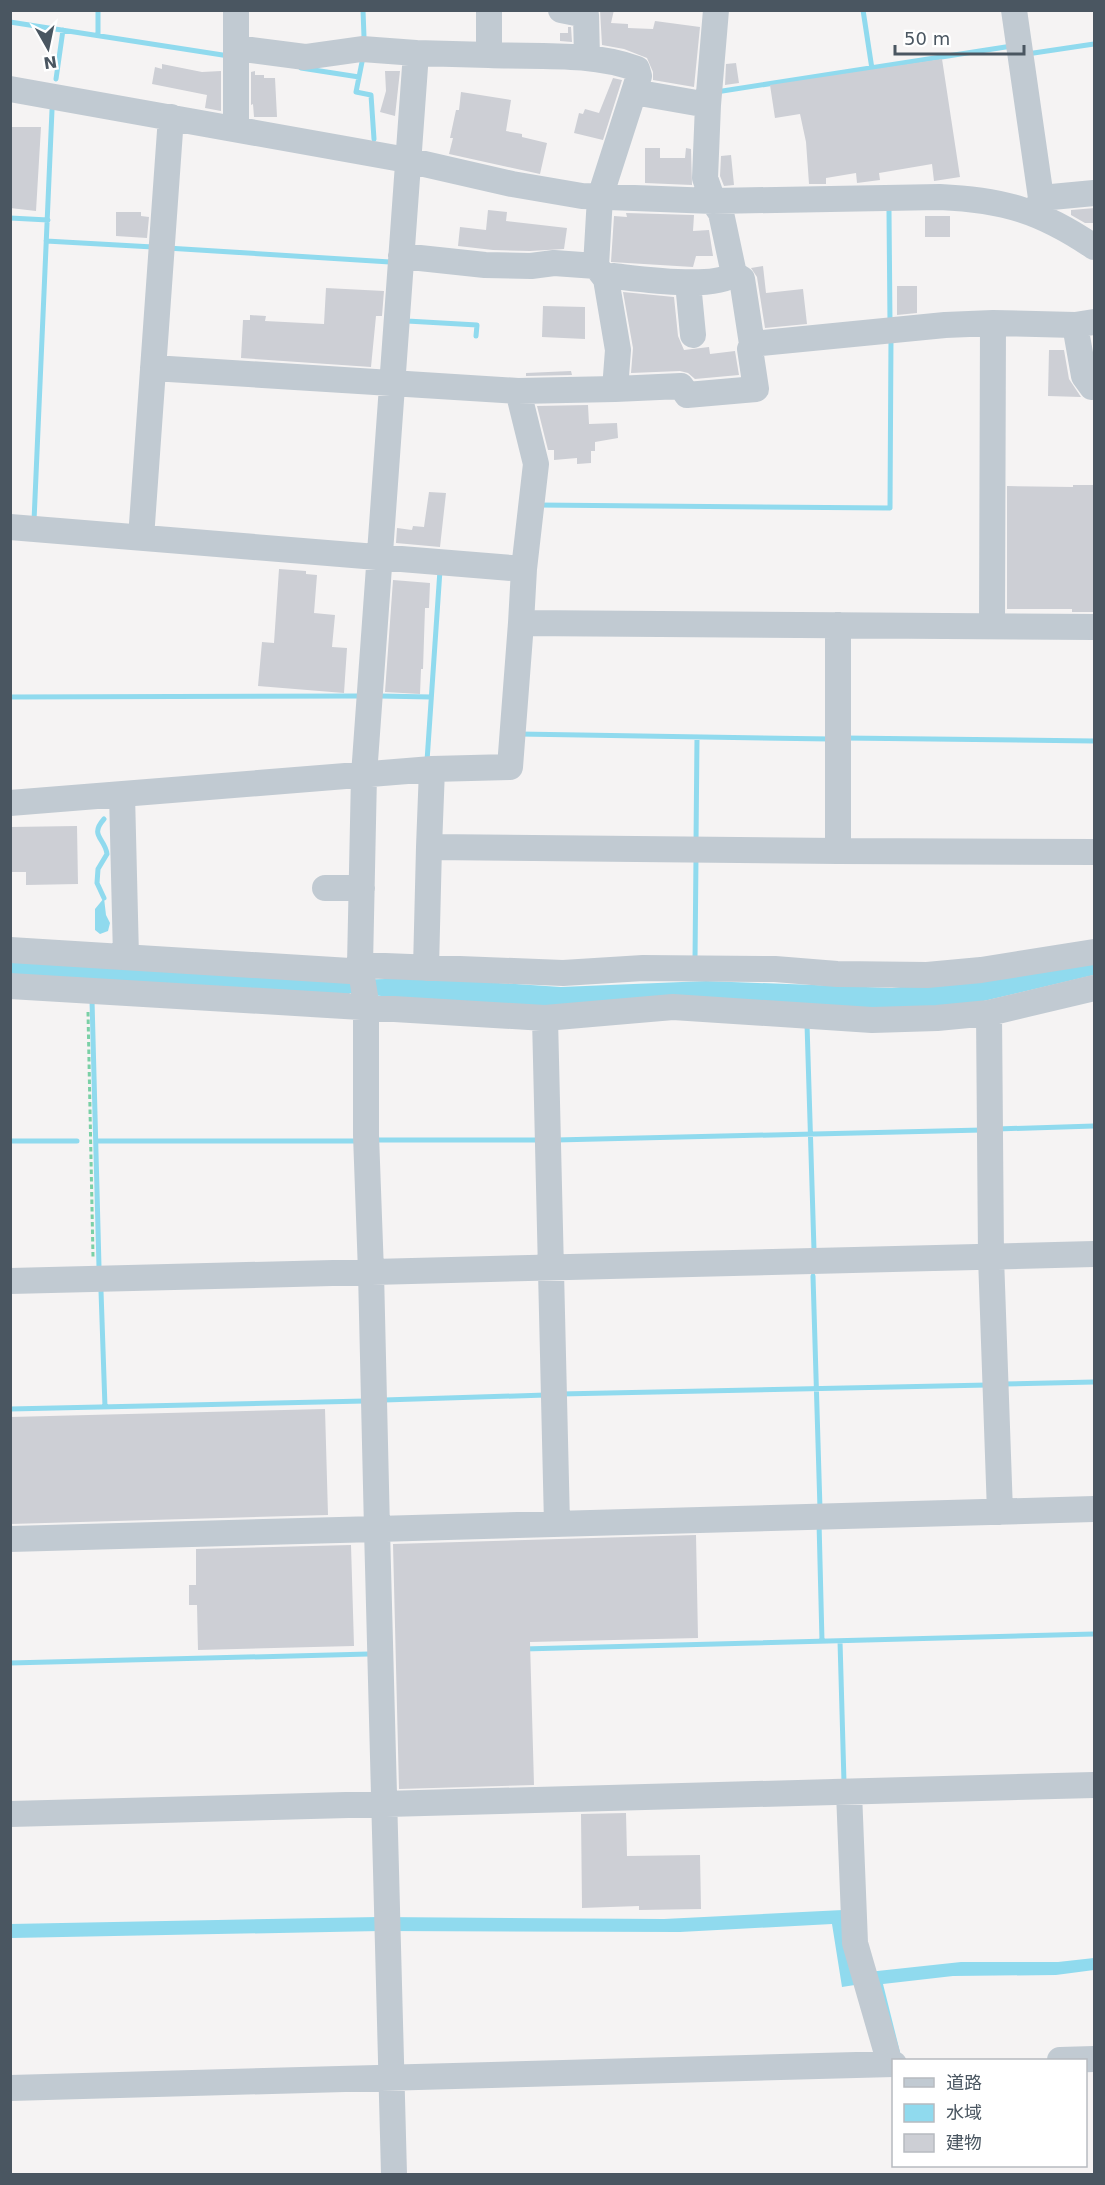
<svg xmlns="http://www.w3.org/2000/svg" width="1105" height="2185" font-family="'DejaVu Sans','Noto Sans JP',sans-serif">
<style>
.water{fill:#90daee}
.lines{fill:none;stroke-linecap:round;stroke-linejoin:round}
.stream{stroke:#90daee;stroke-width:5}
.building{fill:#cdcfd5}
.path{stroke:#7ad0a6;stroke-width:3;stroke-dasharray:4.5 3;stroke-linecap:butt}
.minor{stroke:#c1cad2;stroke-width:26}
</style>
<rect width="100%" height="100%" fill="#f5f3f3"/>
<path class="water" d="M104 898 106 915 110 923 108 931 100 934 95 930V909Z
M10 960 349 980 421 978 561 987 706 981 892 988 1094 964V975L971 1004 867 1013 529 1010 350 993 346 998 11 975Z
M843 1910 868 1972 961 1962H1058L1094 1958V1970L1056 1975 953 1976 883 1984 902 2060 861 1984 842 1987 832 1924 680 1932 380 1931 11 1938 10 1924 379 1917 664 1919Z"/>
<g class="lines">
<path class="stream" d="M98 10V35
M363 10 364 37
M863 10 872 69
M10 22 229 56
M1027 54 1094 44
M363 57 356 92 371 95 374 139
M301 68 359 77
M56 79 63 30
M716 92 1012 46
M889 211 890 323
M10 218 48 220
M46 241 153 247
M167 248 390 262
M407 319V321L477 325 476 336
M537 505 890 508 891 337
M34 521 52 110
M380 696 431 697
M10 697 361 696
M519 734 830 739
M844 738 1094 741
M427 761 440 570
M104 819C89 836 105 838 107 854L98 869 97 883 104 898
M696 843 697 737
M695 960 696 857
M92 1000 99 1267
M807 1024 814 1250
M997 1129 1094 1126
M376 1140H541
M556 1140 982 1130
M10 1141H77
M96 1141H357
M813 1276 820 1509
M101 1291 105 1407
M1003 1384 1094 1382
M560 1394 988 1385
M384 1400 546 1395
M10 1409 365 1401
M819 1522 822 1641
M840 1641 844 1782
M523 1649 1094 1634
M10 1663 369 1654"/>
</g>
<path class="building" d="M600 10H614L611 23 628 24V28L653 29 655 21 700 27 694 87 653 80V72L647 58 624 49 602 45Z
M568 27H571L572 42 560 41V33H568Z
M942 59 960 177 934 181 932 164 879 173 880 180 857 183 856 173 826 178V184H809L806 142 800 114 775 118 770 85Z
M736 63 739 83 725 85 726 64Z
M162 64 202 72 221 71V111L205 108 207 95 152 84 155 67 162 69Z
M255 71V75H264V78H275L277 117H254L253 104 251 105V72Z
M385 71H400L395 116 380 112 386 91Z
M613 78 622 80 603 140 574 133 579 113 583 114 585 109 599 113Z
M461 92 511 100 506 131 522 134V137L547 143 540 174 449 154 453 138H450L456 110H459Z
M10 127H41L36 211 10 208Z
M645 148H660V158H685L686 148 691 149 692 185 645 183Z
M731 155 734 185 724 186 720 176 721 156Z
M1095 208V223H1085L1071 215V210Z
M488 210 507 212 506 221 567 228 564 249 530 251 493 250 458 246 460 227 486 230Z
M116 212H141V216L149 217 147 238 116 236Z
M626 213 694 215 693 231 709 230 713 256H696L693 267 611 262 614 216 627 217Z
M925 216H950V237H925Z
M763 266 766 293 803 289 807 324 765 328 757 277 751 268Z
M897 286H917V313L897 315Z
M326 288 384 291 382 316H376L371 367 241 358 243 320H250V315L266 316 265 321 324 324Z
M623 292 674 297 678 336 684 350 709 347 710 354 735 351 739 375 695 379 688 373 680 371 631 373 633 348Z
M543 306 585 307V339L542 337Z
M1049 350H1064L1069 379 1081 397 1048 396Z
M571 371 572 375 526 376V373Z
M588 405 589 424 617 423 618 438 595 442V451H591V463L577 464V458L554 460V450H548L537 406Z
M1073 485H1095V612H1072V609H1007V486L1073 487Z
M429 492 446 493 440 547 396 543 397 528 412 530 413 526 424 527Z
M279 569 306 571V574L317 575 314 613 335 615 332 647 347 648 344 693 258 686 262 642 274 643Z
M393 580 430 583 429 608H425L423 669H421L420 694 385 692Z
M77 826 78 884 26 885V872H10V827Z
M325 1409 328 1515 10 1524V1417Z
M696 1535 698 1638 530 1642 534 1785 399 1789 393 1544Z
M351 1545 354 1646 198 1650 197 1605H189V1585H196V1549Z
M626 1813 627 1856 700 1855 701 1909 639 1910V1906L582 1908 581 1814Z"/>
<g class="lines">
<path class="path" d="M88 1012 93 1257"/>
<path class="minor" d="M236 10V128
M561 10 586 15 587 58
M716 10 708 105 705 178 713 201 721 213 734 274 742 279 752 344 945 325 993 323
M1014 10 1041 198
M236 48 305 57 362 49 416 53
M489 55C538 57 591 52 637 69L639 76 600 197 596 266 606 279 618 350 615 389 681 386 687 395 756 389 750 349 752 344
M10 89 407 160 512 184 582 196 713 201 940 197C1004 200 1041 211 1094 247
M634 92 708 105
M1036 212 1041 198 1094 193
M401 256 485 265 531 266 554 263 596 266
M606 279 613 276C640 279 713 290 734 274
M688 283 693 335
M1075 325 1084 376 1092 387
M153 368 518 391 615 389
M518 391 536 464 524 569
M10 527 524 569 521 623 1094 627
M141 538 171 117
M992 626 993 323 1075 325 1094 322
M432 769 510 767 521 623
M122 794 126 957
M10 803 432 769 429 847
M838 851 1094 852
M325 888H362
M10 950 350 971 360 965 563 973 643 968 775 969 837 974 927 975 981 970 1094 952
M426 968 429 847 838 851V625
M10 986 545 1018
M10 1281 1094 1254
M1000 1512 991 1257 989 1013 1094 988
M557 1524 545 1018 673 1007 872 1020 937 1018 989 1013
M10 1539 377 1529 371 1272 366 1135V1002L360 965 364 775 416 53 489 55V10
M849 1792 855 1943 890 2064
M10 1814 1094 1785
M1060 2060 1094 2059
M10 2088 894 2064
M394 2174 377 1529 1094 1509"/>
</g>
<rect width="1105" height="2185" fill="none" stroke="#4a5661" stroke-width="24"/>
<rect x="892" y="2059" width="195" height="108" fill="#ffffff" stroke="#b7bbc0" stroke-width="1.5"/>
<rect x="904" y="2078" width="30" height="9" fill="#c1cad2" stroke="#b7bbc0" stroke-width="1.5"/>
<text x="946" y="2089" font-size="18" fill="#4a5661">道路</text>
<rect x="904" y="2104" width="30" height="18" fill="#90daee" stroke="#b7bbc0" stroke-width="1.5"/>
<text x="946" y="2119" font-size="18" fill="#4a5661">水域</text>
<rect x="904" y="2134" width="30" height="18" fill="#cdcfd5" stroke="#b7bbc0" stroke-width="1.5"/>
<text x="946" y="2149" font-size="18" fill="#4a5661">建物</text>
<g transform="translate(48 48) rotate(171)" stroke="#ffffff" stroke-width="4.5" paint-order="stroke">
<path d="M0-4.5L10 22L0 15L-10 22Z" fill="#4a5661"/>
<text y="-9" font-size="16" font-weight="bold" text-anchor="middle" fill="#4a5661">N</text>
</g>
<path d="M895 45v9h129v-9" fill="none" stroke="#4a5661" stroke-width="3"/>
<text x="904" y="45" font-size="18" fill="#4a5661" stroke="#ffffff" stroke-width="4.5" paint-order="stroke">50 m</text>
</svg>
